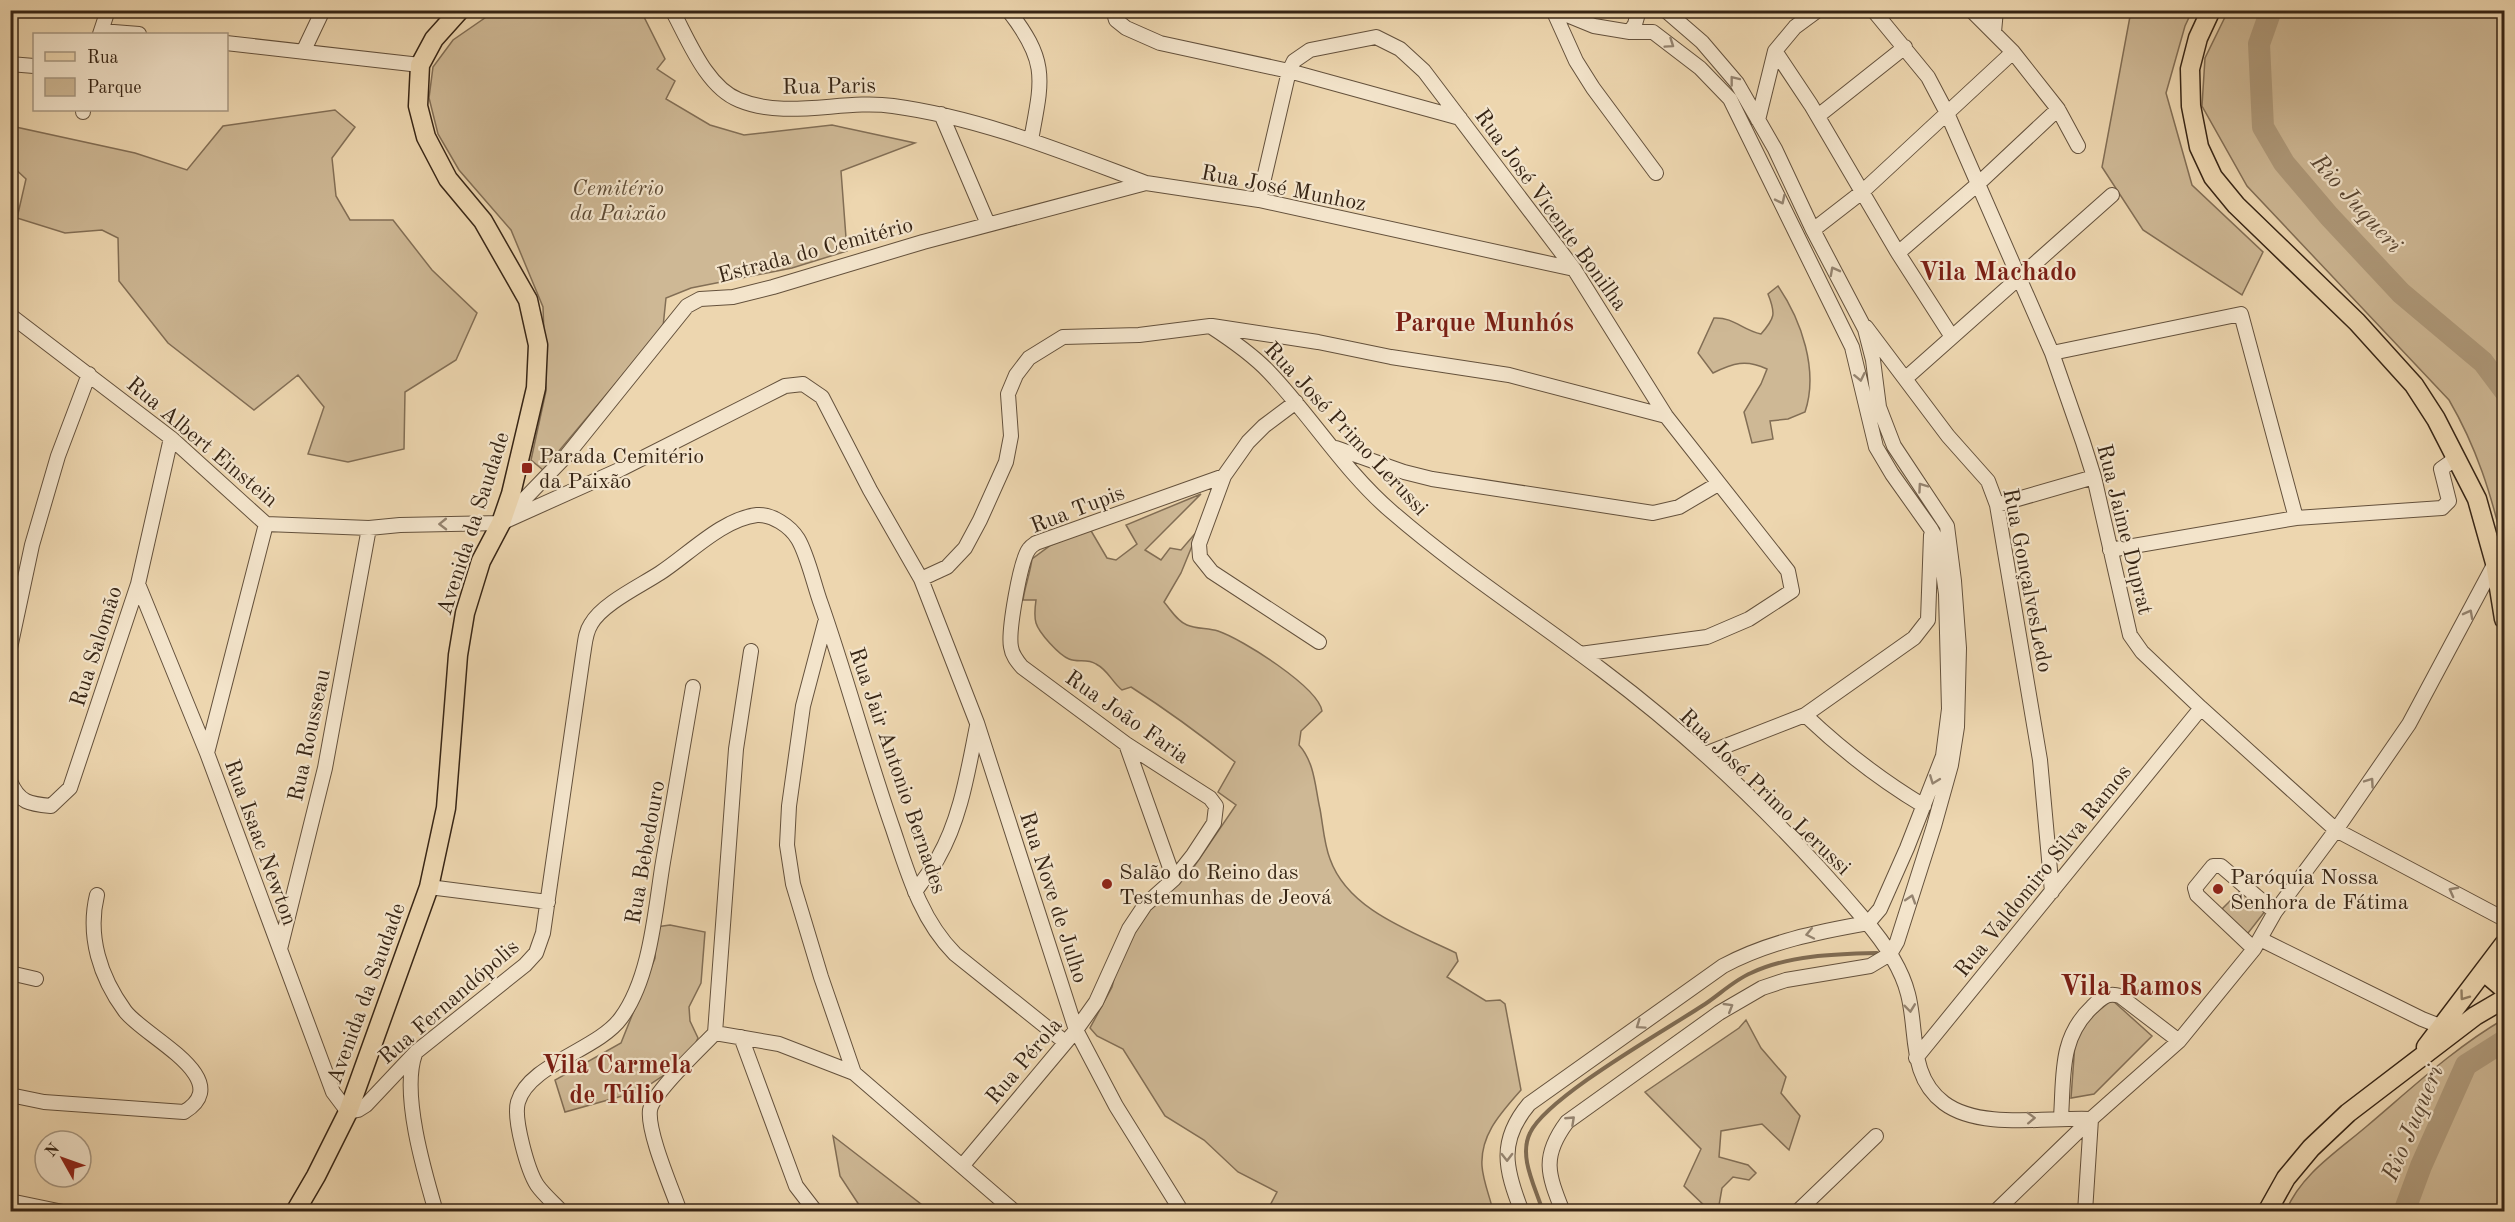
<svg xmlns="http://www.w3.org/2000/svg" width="2515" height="1222" font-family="'Old Standard TT',serif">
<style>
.green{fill:#ceb895;stroke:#826e55;stroke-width:1.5}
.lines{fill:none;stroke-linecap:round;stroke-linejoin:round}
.stream{stroke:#7f6b52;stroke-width:4}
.river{stroke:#af9a7b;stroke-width:22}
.minor-casing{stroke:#64513c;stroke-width:16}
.major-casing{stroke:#372515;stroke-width:21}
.minor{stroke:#f3e4cb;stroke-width:14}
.major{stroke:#edd6af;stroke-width:18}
.oneway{stroke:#958470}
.oneway2{stroke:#927e62}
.poi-dot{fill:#8f2418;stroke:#f3e4cb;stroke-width:2}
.labels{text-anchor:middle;stroke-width:4.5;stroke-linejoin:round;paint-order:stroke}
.street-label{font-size:22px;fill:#372515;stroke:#f3e4cb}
.park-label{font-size:22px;font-style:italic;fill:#5d4a35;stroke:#f3e4cb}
.poi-label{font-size:22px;fill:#372515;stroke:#f3e4cb;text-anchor:start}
.water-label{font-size:24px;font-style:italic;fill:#5b4834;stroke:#f3e4cb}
.quarter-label{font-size:26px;font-weight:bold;fill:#7a1f14;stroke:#f3e4cb}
.district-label{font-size:28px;font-weight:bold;fill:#7a1f14;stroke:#f3e4cb}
</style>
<rect width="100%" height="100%" fill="#edd6af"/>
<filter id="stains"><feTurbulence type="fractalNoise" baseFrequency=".00333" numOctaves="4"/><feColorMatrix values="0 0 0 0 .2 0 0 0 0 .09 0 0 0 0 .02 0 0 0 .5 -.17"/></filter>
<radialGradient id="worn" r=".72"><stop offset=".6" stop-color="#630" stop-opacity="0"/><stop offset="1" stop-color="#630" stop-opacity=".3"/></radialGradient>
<path class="green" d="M495 11H641L665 59 657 69 675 81 666 99 710 125 744 135 832 125 915 143 841 171 847 251 792 268 691 288 666 298 663 327 543 470 531 460 546 391 543 307 511 230 459 170 438 134 429 98 433 67 453 40Z
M2131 11H2192L2185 26 2166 93 2192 185 2263 252 2242 295 2143 230 2102 167Z
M2228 11H2504V548C2491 494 2477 448 2449 400L2247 186 2202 106 2205 58Z
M335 110 355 127 332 158 336 196 350 220H393L432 270 477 313 456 360 405 392 404 449 348 462 308 454 324 407 298 375 254 410 168 343 119 281 118 238 102 230 65 233 17 218 26 179 10 164 11 126 135 153 187 170 223 126Z
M1778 286C1801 320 1819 370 1805 412L1788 419 1770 421 1773 439 1752 443 1744 412 1761 384 1767 369C1746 359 1733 363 1713 373L1698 353 1714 318C1734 317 1742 330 1761 334 1775 318 1776 314 1768 294Z
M1201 494 1145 550 1161 560 1170 548 1181 550 1199 529 1181 573 1164 602C1171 610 1177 621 1187 625 1196 629 1208 628 1218 631 1242 639 1318 687 1322 711L1301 731 1299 745C1315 763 1315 787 1320 809 1323 825 1324 844 1330 859 1348 910 1411 931 1456 953L1458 961 1447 977 1486 1001 1500 1000 1505 1004 1521 1090C1502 1112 1480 1134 1482 1166 1483 1181 1490 1197 1493 1211H1267L1277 1192 1238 1172 1204 1140 1165 1116 1123 1049 1097 1036 1090 1028 1112 987 1121 951 1150 910 1189 874 1236 805 1218 792 1235 762C1201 735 1167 710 1131 687L1122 690C1112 682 1108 670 1096 664 1087 658 1078 663 1069 659 1059 655 1039 633 1036 623 1034 616 1035 607 1036 600H1023C1025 586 1030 574 1032 559L1051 545 1090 529 1107 558 1116 560 1137 544 1126 525Z
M2242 889 2266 910 2245 937 2219 912Z
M670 925 705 932 701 983 689 1007 690 1021 698 1038 688 1059 640 1091 565 1112 555 1080 621 1043 655 958 656 927Z
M2112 1000 2152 1036 2094 1094 2071 1098 2076 1029Z
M2504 1019V1211H2286C2301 1174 2338 1151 2367 1126 2412 1088 2454 1048 2504 1019Z
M1746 1020 1761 1048 1786 1077 1781 1093 1800 1116 1789 1150 1762 1124 1721 1131 1719 1157 1748 1165 1756 1173 1749 1180 1733 1177 1722 1188 1718 1211H1710L1684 1186 1701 1149 1645 1092 1739 1028Z
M833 1136 930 1211H863L840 1176Z"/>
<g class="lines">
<path class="stream" d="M1543 1212C1536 1188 1518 1157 1530 1133 1547 1097 1664 1031 1702 1006 1718 996 1734 980 1751 973 1789 955 1835 954 1877 953"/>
<path class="river" d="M2271 10 2259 44 2263 127 2284 163 2329 216 2401 293 2483 362 2504 390
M2404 1212 2421 1166 2466 1065 2504 1041"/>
<g class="minor-casing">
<path id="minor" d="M672 10C688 39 706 87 739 100 787 120 843 99 893 106 981 118 1063 152 1146 183
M1008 10C1049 62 1042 80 1031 140
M1113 10 1116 20 1126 28 1160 43 1289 71 1460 118
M1553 10 1576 61 1593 88 1656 173
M1555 10 1594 26 1630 32H1653L1700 68 1730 99 1852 347 1876 447 1892 474 1931 529 1938 542 1941 557 1946 594 1949 709 1943 756 1907 848 1880 909 1868 923
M1873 10 1928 77 1947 113 2052 353 2083 442 2094 477 2130 635 2142 652 2201 708 2336 830 2504 919
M1971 10 2013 52 2058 109 2078 146
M101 31 139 34
M1630 32 1635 24 1639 10
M1994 32 1996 10
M100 34 108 10
M226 43 420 65
M304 50 323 10
M1775 51 1811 105 1898 253 1952 337
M10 64 34 66
M83 112V110
M941 114 988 224
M1818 116 1905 47
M1758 120 1775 51 1795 27 1818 10
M1259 200 1289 71 1294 61 1310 50 1376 37 1400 49 1424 71 1574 269 1666 416 1788 571 1792 591 1749 619 1707 637 1580 654
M1813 230 1862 192 2013 52
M1898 253 1979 183 2058 109
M10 315 171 438 266 524 369 528 400 525 501 523 619 470 785 386 803 384 822 397 870 490 921 579 947 567 965 548 980 520 1006 462 1011 436 1008 394 1016 375 1029 358 1063 337 1139 335 1210 326C1230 339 1252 354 1269 372 1311 416 1345 472 1392 512 1459 570 1532 617 1602 670 1698 742 1787 828 1864 919 1883 941 1901 966 1908 994 1918 1032 1908 1076 1944 1103 1980 1130 2047 1117 2091 1119
M1212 326 1318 342 1391 357 1509 375 1666 416
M1866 327 1948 436 1988 481 1997 505 2040 760 2052 892
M2052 353 2241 314 2296 518
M1906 378 2112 195
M1296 402 1264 426 1248 442 1224 476 1199 544 1200 557 1212 572 1319 642
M1336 448 1404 472 1432 479 1653 513 1679 507 1718 484
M1997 505 2094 477
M507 517 567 455 687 306 700 299 733 297 773 287 923 242 1146 183 1259 200 1574 269
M2110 550 2296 518 2442 508 2449 501 2441 469 2455 459
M921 579 977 723 1076 1030 1116 1106 1182 1212
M138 584 207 753 333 1092 348 1112 358 1110 366 1105 416 1052 525 965 536 953 543 933 583 655C585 644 585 633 591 624 602 604 640 586 660 573 688 555 722 519 757 515 772 514 790 526 798 539 808 556 814 585 821 604 847 678 867 755 893 829 908 874 921 920 955 954L1065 1042
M826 619 803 706 789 806 787 845 793 884 821 977 854 1073
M10 648 32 545 58 456 89 374
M1805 715C1843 751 1879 779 1924 806
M1126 744 1174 879
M207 753 266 524
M1705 754 1805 715 1914 638 1928 620 1931 535
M10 781C19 803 30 804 51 806L70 788 138 584 171 438
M429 887 548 902
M915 892C922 881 932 870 938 858 961 818 968 770 977 726
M2260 939 2422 1019 2450 1030
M280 949 325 768 369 528
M2254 949 2197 895 2195 888 2213 866H2221L2275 912
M10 973 36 979
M715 1033 736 749 751 651
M715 1033 779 1044 854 1073 1015 1212
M741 1037 796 1186 816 1212
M415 1054C401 1093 424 1171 436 1212
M1916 1058 2201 708
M10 1095 44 1102 184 1112C238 1079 143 1036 125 1011 100 977 87 936 97 895
M2061 1117C2064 1076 2059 1038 2092 1007 2101 998 2107 992 2120 996L2179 1041
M963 1165 1076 1030 1096 1002 1129 929 1145 905 1174 879 1193 855 1214 823 1216 806 1210 798 1126 744 1022 667C1017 661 1012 655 1011 647 1008 632 1020 561 1029 549 1031 546 1033 545 1036 543L1224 476
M10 1201 63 1212
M562 1212C554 1203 544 1195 537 1185 528 1171 513 1119 518 1102 529 1064 598 1050 621 1018 651 977 655 910 663 862 673 803 683 745 693 687
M680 1212C672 1189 647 1132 650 1110 653 1092 701 1048 715 1033
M1522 1212C1505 1169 1498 1141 1529 1104L1723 966C1768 942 1817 932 1868 923
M1563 1212C1548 1174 1541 1157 1567 1122L1719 1013 1762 988 1786 980 1870 966 1890 954 1897 942 1934 826 1951 765 1957 727 1959 648 1954 581 1947 526 1894 446 1879 407 1873 360 1865 329 1813 230 1775 149 1737 83 1702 42 1665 10
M1797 1212 1876 1136
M1995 1212 2091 1119 2179 1041 2254 949 2275 912 2336 830 2409 724 2495 563
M2085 1212 2091 1119"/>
</g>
<g class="major-casing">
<path id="major" d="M2211 10 2198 38 2190 69 2191 106 2199 147 2213 177 2236 205 2357 322 2414 385 2436 419 2477 499 2495 563 2504 619
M2488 965 2491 978 2504 989
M2426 1047 2504 944
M295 1212 316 1176 348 1112 429 887 446 808 458 655 465 613 481 561 501 523 511 494 536 388 538 345 528 300 483 221 448 179 426 137 418 106 420 65 434 39 460 10
M2267 1212 2286 1178 2311 1148 2348 1113 2475 1016 2504 999"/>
</g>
<use href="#minor" class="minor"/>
<use href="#major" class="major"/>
</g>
<defs><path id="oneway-chevron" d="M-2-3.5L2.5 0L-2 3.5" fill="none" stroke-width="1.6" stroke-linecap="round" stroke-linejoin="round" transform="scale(1.5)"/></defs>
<g class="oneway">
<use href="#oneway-chevron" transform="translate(1670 44) rotate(34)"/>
<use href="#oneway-chevron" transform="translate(1734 80) rotate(-128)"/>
<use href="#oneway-chevron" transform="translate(1781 200) rotate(64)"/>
<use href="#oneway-chevron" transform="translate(1834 271) rotate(-118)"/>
<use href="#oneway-chevron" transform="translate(1860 377) rotate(78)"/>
<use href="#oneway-chevron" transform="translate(1922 487) rotate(-125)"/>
<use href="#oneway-chevron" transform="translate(443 524) rotate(179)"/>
<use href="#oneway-chevron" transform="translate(2469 614) rotate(-62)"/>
<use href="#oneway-chevron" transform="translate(1934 780) rotate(111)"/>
<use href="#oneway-chevron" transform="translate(2370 782) rotate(-55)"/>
<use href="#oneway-chevron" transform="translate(2453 891) rotate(-152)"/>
<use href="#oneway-chevron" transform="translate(1911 899) rotate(-72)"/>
<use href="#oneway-chevron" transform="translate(1810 934) rotate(168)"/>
<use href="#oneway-chevron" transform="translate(1729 1007) rotate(-31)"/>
<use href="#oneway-chevron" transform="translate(1910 1008) rotate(83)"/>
<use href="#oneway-chevron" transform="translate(1640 1025) rotate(145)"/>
<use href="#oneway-chevron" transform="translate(2031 1118) rotate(-2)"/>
<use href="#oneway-chevron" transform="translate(1571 1120) rotate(-43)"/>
<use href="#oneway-chevron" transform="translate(1507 1157) rotate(89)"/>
</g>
<use class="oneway2" href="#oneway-chevron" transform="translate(2464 996) rotate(126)"/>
<g class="poi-dot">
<rect x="521" y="462" width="12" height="12" rx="3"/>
<circle cx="1107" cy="884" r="6"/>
<circle cx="2218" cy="889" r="6"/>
</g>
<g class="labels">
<g class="street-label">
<text transform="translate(829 85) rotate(-1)" y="8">Rua Paris</text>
<text transform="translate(1284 187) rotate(11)" y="8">Rua José Munhoz</text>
<text transform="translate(1552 209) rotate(54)" y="8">Rua José Vicente Bonilha</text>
<text transform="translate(815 249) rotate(-15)" y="8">Estrada do Cemitério</text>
<text transform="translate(1347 428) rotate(47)" y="8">Rua José Primo Lerussi</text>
<text transform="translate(203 441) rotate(40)" y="8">Rua Albert Einstein</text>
<text transform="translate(1077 508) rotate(-21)" y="8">Rua Tupis</text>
<text transform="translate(472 523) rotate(-72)" y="8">Avenida da Saudade</text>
<text transform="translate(2126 529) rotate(76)" y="8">Rua Jaime Duprat</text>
<text transform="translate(2029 580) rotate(79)" y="8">Rua GonçalvesLedo</text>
<text transform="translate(95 646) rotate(-72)" y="8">Rua Salomão</text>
<text transform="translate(1128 716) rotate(35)" y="8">Rua João Faria</text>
<text transform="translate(308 735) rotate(-78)" y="8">Rua Rousseau</text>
<text transform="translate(899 770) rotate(71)" y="8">Rua Jair Antonio Bernades</text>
<text transform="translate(1766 791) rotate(44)" y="8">Rua José Primo Lerussi</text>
<text transform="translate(262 842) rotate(70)" y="8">Rua Isaac Newton</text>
<text transform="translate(644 852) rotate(-80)" y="8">Rua Bebedouro</text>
<text transform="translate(2042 870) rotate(-51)" y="8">Rua Valdomiro Silva Ramos</text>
<text transform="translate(1055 897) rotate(72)" y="8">Rua Nove de Julho</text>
<text transform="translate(365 993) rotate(-70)" y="8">Avenida da Saudade</text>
<text transform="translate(448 1001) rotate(-41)" y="8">Rua Fernandópolis</text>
<text transform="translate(1023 1060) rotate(-50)" y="8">Rua Pérola</text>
</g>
<g class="park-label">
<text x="618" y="195">Cemitério<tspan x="618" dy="25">da Paixão</tspan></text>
</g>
<g class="poi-label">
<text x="539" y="463">Parada Cemitério<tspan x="539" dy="25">da Paixão</tspan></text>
<text x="1119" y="879">Salão do Reino das<tspan x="1119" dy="25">Testemunhas de Jeová</tspan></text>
<text x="2230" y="884">Paróquia Nossa<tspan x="2230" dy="25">Senhora de Fátima</tspan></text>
</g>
<g class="water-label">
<text transform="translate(2357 203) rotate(48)" y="8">Rio Juqueri</text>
<text transform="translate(2412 1123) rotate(-67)" y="8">Rio Juqueri</text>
</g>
<g class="quarter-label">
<text x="1998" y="280">Vila Machado</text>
<text x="1484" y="331">Parque Munhós</text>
<text x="617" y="1073">Vila Carmela<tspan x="617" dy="30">de Túlio</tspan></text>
</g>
<g class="district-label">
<text x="2131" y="995">Vila Ramos</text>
</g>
</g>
<rect width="2515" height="1222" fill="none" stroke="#edd6af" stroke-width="36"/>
<rect x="12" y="12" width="2491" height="1198" fill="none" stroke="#372515" stroke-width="3"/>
<rect x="18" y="18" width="2479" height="1186" fill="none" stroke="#372515" stroke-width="1.5"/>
<rect x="33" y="33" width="195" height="78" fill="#f3e4cb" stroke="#a89882" stroke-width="1.5"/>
<rect x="45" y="52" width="30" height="9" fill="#edd6af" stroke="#a89882" stroke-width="1.5"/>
<text x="87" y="63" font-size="18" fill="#372515">Rua</text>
<rect x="45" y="78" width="30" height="18" fill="#ceb895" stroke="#a89882" stroke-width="1.5"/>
<text x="87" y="93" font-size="18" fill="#372515">Parque</text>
<g transform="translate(63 1159) rotate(310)"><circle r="28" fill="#f3e4cb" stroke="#a89882" stroke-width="1.5"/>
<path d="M0-4.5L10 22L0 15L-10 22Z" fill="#8f2418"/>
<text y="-9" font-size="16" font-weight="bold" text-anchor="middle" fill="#372515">N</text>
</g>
<rect width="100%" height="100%" filter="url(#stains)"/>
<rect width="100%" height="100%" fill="url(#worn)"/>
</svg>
